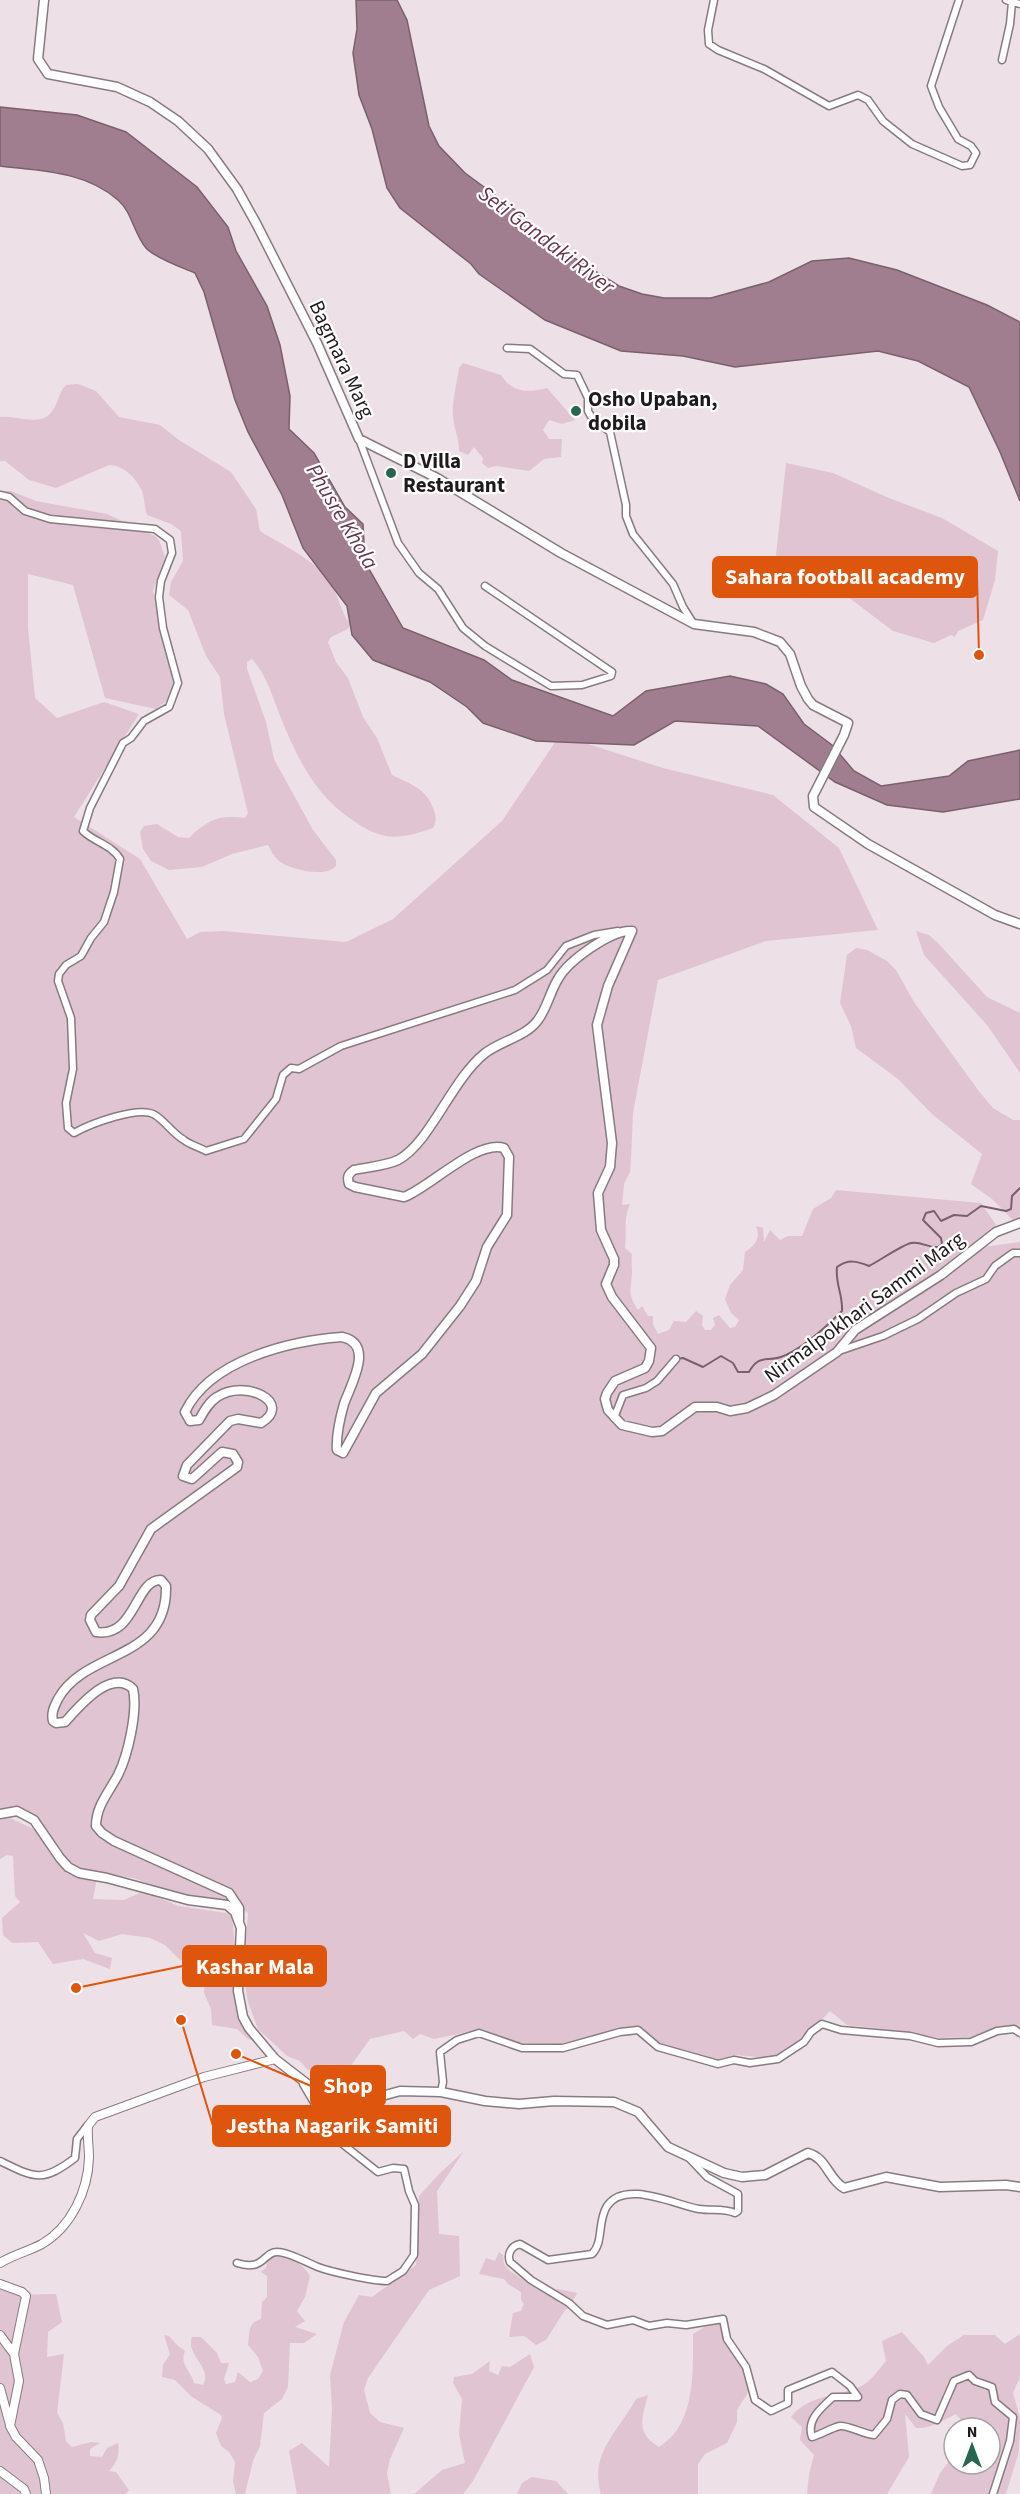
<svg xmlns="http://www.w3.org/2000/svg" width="1020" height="2494" font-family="'Source Sans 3',sans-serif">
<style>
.green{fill:#e1c4d1}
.water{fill:#a17e8f;stroke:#7a606c;stroke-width:1.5}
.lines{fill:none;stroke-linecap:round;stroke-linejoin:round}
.stream{stroke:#7a606c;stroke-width:2}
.minor-casing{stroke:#877b81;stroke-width:9}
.tertiary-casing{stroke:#877b81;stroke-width:10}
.secondary-casing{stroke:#877b81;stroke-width:11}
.minor{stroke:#fff;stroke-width:6}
.tertiary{stroke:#fff;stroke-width:8}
.secondary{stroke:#fff;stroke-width:8}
.poi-dot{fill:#296651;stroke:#fff;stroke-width:2}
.labels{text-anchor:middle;stroke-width:4.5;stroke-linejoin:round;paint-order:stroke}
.street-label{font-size:21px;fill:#1f1a1c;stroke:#fff}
.poi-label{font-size:21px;font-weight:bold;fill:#1f1a1c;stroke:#fff;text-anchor:start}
.water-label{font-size:22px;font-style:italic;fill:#66354f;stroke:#fff}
.leader{fill:none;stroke:#de560d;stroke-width:2}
.callout-dot{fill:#de560d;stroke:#fff;stroke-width:2}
.callout{fill:#de560d;stroke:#de560d;stroke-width:2}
.callout-label{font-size:22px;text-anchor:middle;font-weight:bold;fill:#fff}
</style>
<rect width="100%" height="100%" fill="#ede0e6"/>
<path class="green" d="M463 363 501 375C512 393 528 393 547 388L575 420 562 424 549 420 543 430 549 439H562L561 457 544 459 529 471 496 466 488 468 482 463 483 458 474 447 468 455 459 451C459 439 456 434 454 423 450 406 457 385 459 368Z
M78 384 96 391 119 417 160 425 179 440 231 472 256 509 260 531C282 545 314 559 329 581 339 595 340 611 350 624L348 629 331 637 328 642 336 662 348 678 363 717 377 738 392 775C410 784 426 788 433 808 436 816 437 821 433 828 395 841 381 841 348 817 313 792 296 755 280 716 272 695 267 676 252 659L247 662V669L266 722 274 759 313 830 336 860V866C327 878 290 870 279 861 274 857 271 850 268 845L232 854 202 867 169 870 151 861 143 849 140 832 144 826 157 824 178 837 189 838C209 819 219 815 245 818L248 813 224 714 220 677 206 656 188 610 169 595 171 582 183 561 181 531 171 524 147 515C144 507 145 499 142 491 136 478 124 465 109 465L56 488 29 480 5 461H0V417C16 415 42 428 53 410 59 401 59 392 66 385Z
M786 463 833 473 889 498 942 518 998 551 995 580 983 620 958 631 955 637 951 635 934 643 893 631 848 597 781 565 776 555Z
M5 491H11L36 501 107 514 155 536 159 540 165 557 153 591 173 682V696L156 709 105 698 73 585 28 574V628L35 698 57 718 104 702 139 714 74 817 140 859 187 939 200 932 224 931 346 942 393 919 502 821 560 735 663 768 773 795 839 848 878 930 766 941 658 980 633 1113 631 1159 630 1172 624 1184 622 1205 630 1204C623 1220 627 1230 625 1248L632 1254C631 1260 632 1267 632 1273 631 1291 627 1293 638 1310L642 1306 648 1316H653V1324L658 1334 669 1330 674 1321 686 1322 696 1311 703 1316 702 1325 705 1330H711L715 1325 713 1318 719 1315 730 1328 735 1327 739 1320 731 1313 725 1299 730 1285 743 1270 745 1252C755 1245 761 1239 756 1226L763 1228 764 1242 770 1230 780 1240 788 1236H802L813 1209 831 1198 836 1190 981 1203 996 1225 978 1242 982 1247 1020 1242V2029L1016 2025 971 2037 938 2038 901 2031 847 2025 830 2011 800 2042 770 2058 736 2055 719 2061 663 2045 636 2027 560 2044 519 2043 482 2029 434 2039 420 2034 413 2039 404 2031 370 2039 347 2071 321 2075 307 2069 300 2061 287 2056 258 2029 248 2002 243 1973 248 1913 238 1906 174 1893 133 1878 98 1873 93 1899 124 1900 140 1893 149 1894 179 1906 226 1913 232 1917 235 1946 234 1990 256 2041 248 2039 237 2029 212 2025 211 2009 204 1993 205 1979 196 1965 180 1960 165 1945 150 1938 122 1934 99 1941 83 1933 95 1953 112 1958 110 1969 83 1959 53 1964 38 1942 12 1943 3 1935 2 1918 20 1902 15 1896 13 1856 7 1855 0 1859V1820L10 1818 38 1831 44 1827C35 1810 19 1805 0 1809V496Z
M916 931 929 935 938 943 987 997 1020 1013V1073L987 1025 924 955Z
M856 948 867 950 887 961 896 970 914 1002 978 1090 993 1108 1013 1120H1020V1227L992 1199 971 1184 982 1154 932 1114 898 1079 856 1048 851 1026 840 1003 847 955Z
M464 2151 437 2191 439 2234 459 2236 460 2276 429 2290 368 2378 364 2390 370 2413 380 2422 404 2428 390 2459 387 2473 391 2494H297L289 2451 302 2443 329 2467 332 2409 330 2375 344 2322 359 2295 372 2297 416 2265 419 2196 439 2174Z
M499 2252 503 2255 504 2264 510 2271 545 2294 558 2289 577 2293 570 2307 565 2310 546 2340 536 2345 524 2336 509 2337 513 2313 521 2311 524 2304 521 2300V2292L508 2284 504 2279 479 2274 486 2258 495 2261Z
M273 2255C290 2255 301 2262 310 2276L305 2297 297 2311 305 2321 295 2327 317 2334 304 2343H290L288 2387 282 2399 264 2413 260 2446 253 2461 245 2494H236L233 2482 235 2462 229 2452 221 2446 216 2433 222 2418 221 2415 192 2397 175 2380 162 2377 163 2365 170 2354 164 2335 169 2336 178 2346 185 2351C179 2365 191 2370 194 2383L203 2385C213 2367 185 2355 192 2337H201L217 2353 221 2363H229L224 2379 226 2384 235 2382 238 2372 250 2382 258 2379 263 2371 258 2357 248 2345C250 2332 247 2323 261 2319L262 2302 267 2297V2276L261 2272 266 2268 267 2263Z
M0 2288 18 2295 56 2294 62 2322 48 2332 47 2357 64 2354 57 2413 63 2423 66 2441 72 2447 91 2442 100 2443 90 2449V2456L102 2457 107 2448 118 2443C120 2455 117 2462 109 2471L116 2472 129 2490 126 2494H0Z
M715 2321 722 2323 744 2367 749 2391 737 2410V2422L727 2443 705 2454 698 2464V2494H601C589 2453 618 2432 636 2399L648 2395C642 2419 635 2432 659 2447 696 2425 693 2371 693 2334Z
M902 2332 924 2357 928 2365 947 2346 964 2335H995L1005 2344 1020 2334V2377L1013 2393 1020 2418 1019 2451 1006 2494H931L940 2473 954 2455V2464H990V2428H964L963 2422 956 2414C942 2421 931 2429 916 2428L905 2414 909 2457 887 2494H807L809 2474 814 2455 800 2440 802 2427 791 2417C810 2393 838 2398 863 2385 871 2381 880 2368 886 2361L882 2341Z
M530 2354 534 2367 473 2481 463 2494H414L442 2470 465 2463 459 2434 462 2399 453 2383 454 2377 472 2374 490 2361 489 2371 498 2375 502 2366 510 2367Z
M532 2477 556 2481 568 2494H517L522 2483Z"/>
<path class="water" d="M356 0H397L407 20 429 126 439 146 465 173 522 215 549 242 619 286 642 294 664 298H711L769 282 812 261 849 258 897 270 987 305 1020 322V501L1000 452 969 387 918 361 878 351 735 367 683 356 621 351 545 320 479 274 471 264 400 208 387 188 372 129 359 95 353 53 357 29Z
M0 107 77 115 126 132 197 187 228 227 236 251 267 306 280 345 290 396 289 429 314 453 345 507 363 524 365 562 403 628 484 660 512 680 613 716 646 691 730 676 766 684 783 694 804 724 832 745 854 771 881 786 949 776 968 761 1020 750V799L943 812 887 805 835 782 758 726 675 721 634 745 536 741 483 723 467 707 430 682 373 660 352 635 347 606 303 548 282 495 248 432 235 400 204 292 195 273C183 268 155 258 146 248 134 234 132 212 118 200 85 171 41 171 0 166Z"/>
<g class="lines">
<path class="stream" d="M676 1359 683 1358 703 1367 721 1356 733 1363 738 1372H749C759 1354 767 1362 781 1357 801 1350 827 1326 842 1311 843 1294 835 1284 837 1267 848 1259 857 1261 869 1266 879 1261 902 1245 911 1243 921 1241 928 1248 938 1247L942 1244 941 1238 923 1220 926 1213 934 1211 941 1221 954 1215 967 1216 981 1206 1006 1211 1011 1209 1012 1196 1020 1188"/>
<g class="minor-casing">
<path id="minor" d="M714 0 708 30 709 44 718 50 764 69 829 106 858 95 868 100 883 121 912 144 962 166 970 165 976 153 971 146 958 139 939 107 931 86 959 0
M1006 0 1020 4
M1002 60 1010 24 1012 2
M507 348 530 349 564 374 577 375 588 398V411L592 418 610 432 626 505V516L633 534 673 584 683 607 693 623
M359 439 398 543 419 573 438 589 463 628 485 646 551 686 582 685 611 676 612 672 485 586
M0 495 9 497 25 511 50 519 155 529 170 540 172 553 161 581 159 597 163 628 178 683 169 707 144 721 131 738 123 743 90 808 83 831C94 842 112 845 120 859L114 892 104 922 91 938 81 956 66 965 59 974 58 981 71 1018 73 1069 66 1103 68 1128 74 1133C90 1124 139 1105 155 1115 166 1122 173 1134 184 1140 190 1145 199 1147 206 1151L244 1139 276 1099 283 1075 291 1068 299 1069 341 1046 515 990 547 970 566 946 594 935 618 931
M839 1351 883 1336 918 1319 956 1293 986 1279 995 1266 1013 1253H1020
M614 1418 623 1395 646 1388 657 1381 676 1359
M441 2092 443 2082 440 2052 457 2040 479 2033 522 2048H563L620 2032 638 2030 658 2047 718 2064 734 2060 750 2063 778 2059 804 2042 811 2032 822 2024 841 2030 910 2036 938 2043 971 2042 997 2031 1014 2029 1020 2033
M689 2158 707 2177 738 2194V2211L735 2213C723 2208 712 2211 699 2209 675 2205 625 2179 607 2206 597 2222 604 2242 592 2254L548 2260 520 2244C511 2246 507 2254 510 2262L531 2280 569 2303 583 2316 607 2325 633 2320 649 2326 667 2323 686 2325 723 2319 727 2339 746 2367 755 2400 771 2411 788 2403V2390L832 2372 850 2386 858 2397H833C821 2408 806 2420 812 2437 821 2435 830 2428 840 2426 848 2425 863 2434 874 2435L887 2419 892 2400 900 2394 907 2395 921 2414 937 2420 954 2381 969 2375 975 2381 992 2387 995 2402 1013 2417 1010 2441 993 2494
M0 2161C35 2178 42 2183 75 2158L77 2139 87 2126
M237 2263C265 2272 263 2251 278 2252 288 2252 308 2263 318 2267 331 2272 373 2281 387 2281L403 2271 414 2255 415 2205 409 2191 404 2169 393 2168 378 2172 335 2138 303 2084"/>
</g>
<g class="tertiary-casing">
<path id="tertiary" d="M0 2263C13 2255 29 2251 42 2244 71 2227 88 2191 89 2158 89 2147 87 2136 88 2126L95 2117 204 2077 275 2059
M0 2284 22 2292 26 2296 14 2354 19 2381 10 2426 16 2437 38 2460 44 2478 46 2494
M0 2335 14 2354
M0 2388 10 2425
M0 2471 24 2489 26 2494"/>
</g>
<g class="secondary-casing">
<path id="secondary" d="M44 0 38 59 48 74 117 87 150 102 178 121 208 149 237 189 257 225 317 343 359 439 437 478 561 553 694 624 754 632 780 642 790 654 801 686 808 699 813 705 848 723 844 735 813 796 814 807 868 844 995 915 1020 924
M0 1814 17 1811 34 1820 60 1858 68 1867 79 1873 107 1878 188 1900 227 1905 235 1912 241 1928 238 1991 243 2017 249 2028 275 2059 341 2110 357 2111 382 2096 400 2091 441 2092 485 2101 519 2104 554 2101 614 2102 638 2112 668 2147 724 2173 742 2177 765 2175 808 2153C827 2158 828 2179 844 2188L886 2177 940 2187 1006 2185 1020 2187
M239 1920V1908L229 1893 114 1841 102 1833 96 1826C96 1806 109 1792 118 1775 128 1755 138 1711 133 1689 111 1667 78 1708 65 1722L56 1723 53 1721C51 1713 54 1707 58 1699 85 1649 168 1662 166 1586L161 1580C135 1579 136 1638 96 1632L90 1620 91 1615 119 1586 151 1529 237 1467 238 1462 233 1454 222 1452 192 1479 183 1476 187 1465 230 1421 238 1419 261 1423C294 1403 245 1378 217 1397 209 1402 204 1411 199 1420L190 1421 185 1412C210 1360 289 1341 342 1337 375 1344 351 1384 344 1404 340 1418 336 1436 337 1450L343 1453 376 1393 422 1354 460 1306 476 1281 487 1247 507 1215 509 1157 504 1148C477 1139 429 1188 404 1197L355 1187 349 1184C347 1177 348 1174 354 1170 368 1167 385 1166 398 1160 430 1143 451 1081 484 1054 500 1041 526 1037 538 1020 547 1008 550 992 558 979 568 961 612 929 632 931L608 986 597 1025 612 1143 610 1167 598 1193 601 1230 614 1259V1265L606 1284 612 1297 651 1348 649 1361 645 1368 615 1381 607 1393 605 1399 608 1410 622 1425 652 1432 662 1431 695 1407H717L730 1411 747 1408 774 1395 837 1352 855 1330 941 1275 996 1232 1020 1223"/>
</g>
<use href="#minor" class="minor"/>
<use href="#tertiary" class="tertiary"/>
<use href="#secondary" class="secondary"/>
</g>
<g class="poi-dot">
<circle cx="576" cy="411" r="6"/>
<circle cx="391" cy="473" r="6"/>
</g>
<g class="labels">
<g class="street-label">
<text transform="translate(342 359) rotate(65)" y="7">Bagmara Marg</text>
<text transform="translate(864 1307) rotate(-36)" y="7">Nirmalpokhari Sammi Marg</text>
</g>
<g class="poi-label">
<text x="588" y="406">Osho Upaban,<tspan x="588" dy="24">dobila</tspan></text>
<text x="403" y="468">D Villa<tspan x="403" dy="24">Restaurant</tspan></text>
</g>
<g class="water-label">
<text transform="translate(547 239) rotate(37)" y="8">Seti Gandaki River</text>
<text transform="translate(343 516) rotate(59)" y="8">Phusre Khola</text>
</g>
</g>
<path class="leader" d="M979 655L977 577M76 1988L183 1966M236 2054L311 2086M181 2020L213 2126"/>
<g class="callout-dot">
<circle cx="979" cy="655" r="6"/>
<circle cx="76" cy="1988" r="6"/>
<circle cx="236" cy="2054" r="6"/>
<circle cx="181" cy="2020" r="6"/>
</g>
<g class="callout">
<rect x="713" y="557" width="264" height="40" rx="6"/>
<rect x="183" y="1946" width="143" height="40" rx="6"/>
<rect x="311" y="2066" width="74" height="40" rx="6"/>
<rect x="213" y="2106" width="237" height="40" rx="6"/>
</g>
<g class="callout-label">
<text x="845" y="584">Sahara football academy</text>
<text x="255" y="1974">Kashar Mala</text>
<text x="348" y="2093">Shop</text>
<text x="332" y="2133">Jestha Nagarik Samiti</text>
</g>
<g transform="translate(972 2446)"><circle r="28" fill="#ffffff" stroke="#a5a3a4" stroke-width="1.5"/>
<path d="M0-4.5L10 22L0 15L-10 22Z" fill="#296651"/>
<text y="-9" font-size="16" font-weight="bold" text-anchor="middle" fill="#1f1a1c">N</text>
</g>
</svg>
